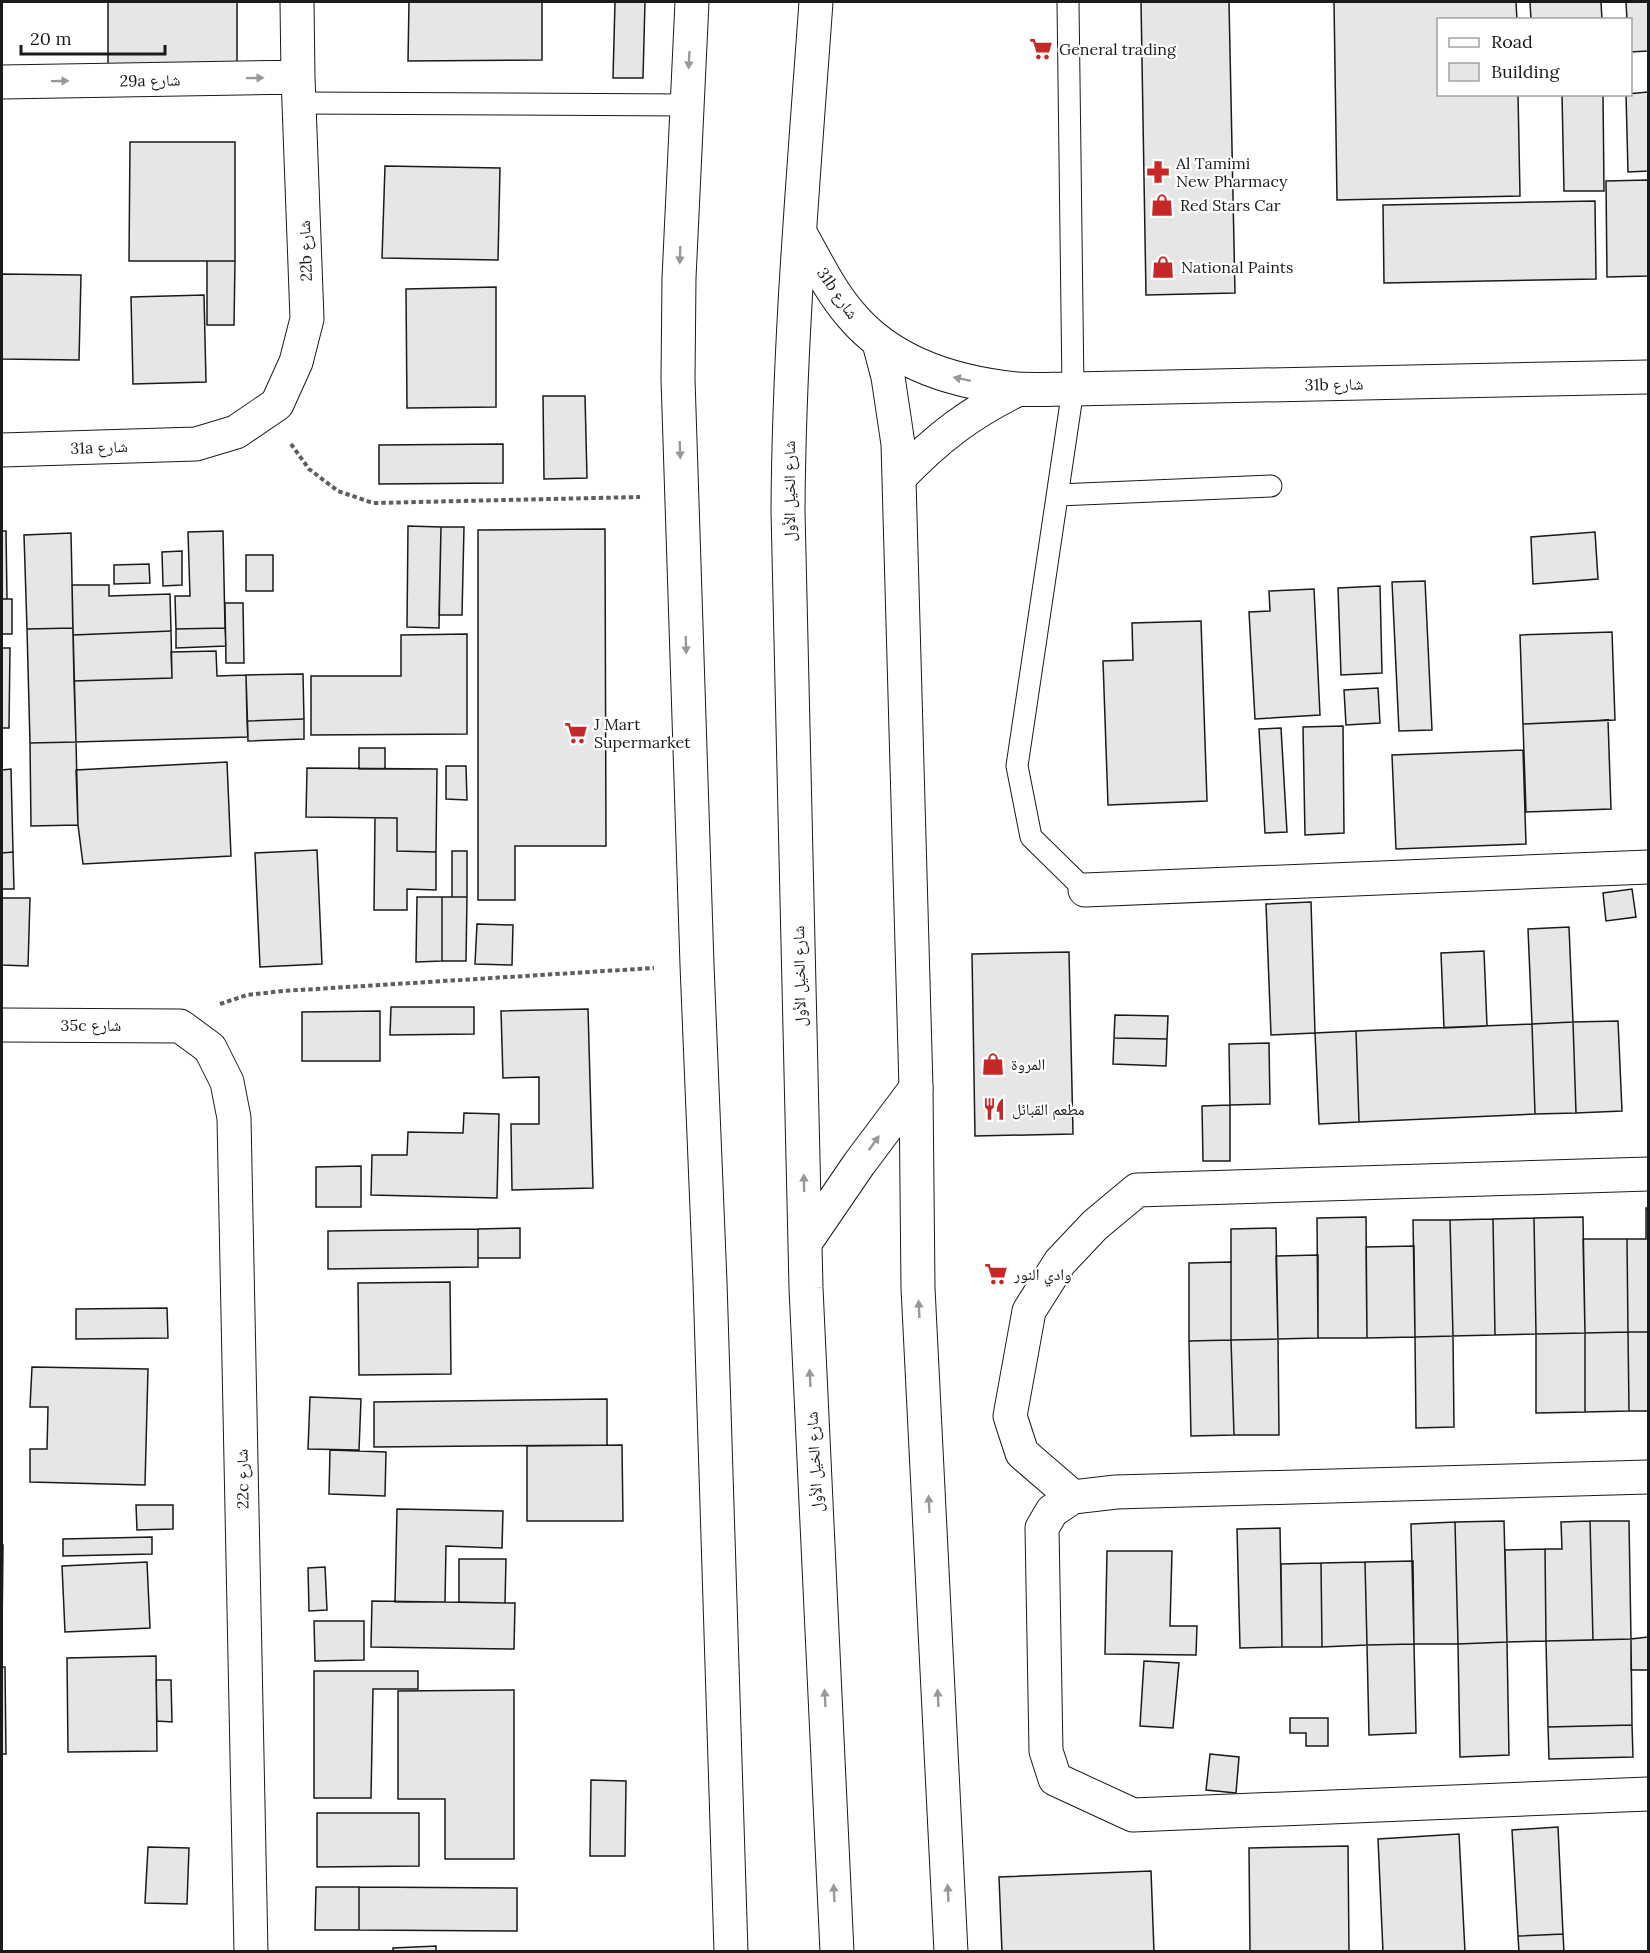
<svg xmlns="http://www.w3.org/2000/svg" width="1650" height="1953" font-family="Lora,'Noto Naskh Arabic',serif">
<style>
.building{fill:#e6e6e6;stroke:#1a1a1a;stroke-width:1.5}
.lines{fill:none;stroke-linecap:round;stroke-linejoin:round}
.lane-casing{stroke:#1a1a1a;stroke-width:23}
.street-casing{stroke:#1a1a1a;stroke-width:35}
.secondary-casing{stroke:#1a1a1a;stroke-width:35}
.path{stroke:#5f5f5f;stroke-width:4;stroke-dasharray:4.5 3;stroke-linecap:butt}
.lane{stroke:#fff;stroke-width:21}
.street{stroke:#fff;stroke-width:33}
.secondary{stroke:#fff;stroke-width:33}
.oneway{fill:#989898}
.labels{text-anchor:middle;stroke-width:4.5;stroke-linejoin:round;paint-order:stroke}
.poi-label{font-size:16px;fill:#1a1a1a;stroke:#fff;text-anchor:start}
.street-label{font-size:16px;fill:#1a1a1a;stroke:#fff}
</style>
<rect width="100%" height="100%" fill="#fff"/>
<path class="building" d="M108 2H237V69H108Z
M409 2H542V60L408 61Z
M615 2H645L643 78H613Z
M1141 2H1229L1235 293 1146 295Z
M1334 2H1516L1517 20H1438V94H1518L1520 196 1337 200Z
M1530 2H1601L1602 20H1531Z
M1626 2H1648V51L1630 52V20H1627Z
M1648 92V171L1628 172 1626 94Z
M1562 94H1603L1604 191H1564Z
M130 142H235V261H129Z
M385 166 500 168 498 260 382 258Z
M1648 180V276L1607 277 1606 181Z
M1595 201 1596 279 1384 283 1383 205Z
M207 261H235L234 325H207Z
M2 274 81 275 79 360 2 359Z
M496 287V407L407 408 406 289Z
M204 295 206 382 133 384 131 297Z
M543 396H585L587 478 544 479Z
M503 444V483L379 484V445Z
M408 526 441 527 439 628 407 627Z
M441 527H464L462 615H439Z
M605 529 606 846H515V900H478V530Z
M2 531H6L7 599H2Z
M223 531 225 628 176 629 175 596H190L188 532Z
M1595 532 1598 579 1533 584 1531 537Z
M71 533 73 628 27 629 24 535Z
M182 551V585L163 586 162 552Z
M246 555H273V591H246Z
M149 564 150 583 114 584V565Z
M1425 581 1432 730 1399 731 1392 582Z
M72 585H109V596L170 594 171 631 73 635Z
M1380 586 1382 673 1341 675 1338 588Z
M1314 589 1320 715 1255 719 1249 612 1270 611 1269 591Z
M2 599H12V634H2Z
M225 603H243L244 663H226Z
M1201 621 1207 801 1108 805 1103 661 1133 660 1132 623Z
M73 628 76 742 30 743 27 629Z
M225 628 226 646 176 648V629Z
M171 631 172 678 74 681 73 635Z
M1612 632 1615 720 1523 724 1520 635Z
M467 634V734L311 735V676H401V635Z
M2 648H10L9 728H2Z
M216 651 217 676 246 675 248 737 76 742 74 681 172 678 171 652Z
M303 674 304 719 247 721 246 675Z
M1378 688 1380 723 1346 725 1344 690Z
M304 719V739L248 741 247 721Z
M1608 720 1611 809 1526 812 1523 724Z
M1343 726 1344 833 1305 835 1303 727Z
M1281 728 1287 832 1265 833 1259 729Z
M76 742 78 825 31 826 30 743Z
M359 748H385V769H359Z
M1523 750 1526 844 1396 849 1392 755Z
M227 762 231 856 83 864 78 825 76 770Z
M446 766H466L467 800 446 799Z
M307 768 437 769 436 852 397 851V818L306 817Z
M11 769 13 852 2 853V770Z
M375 818H397V851L436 852V890L407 889V910H374Z
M317 850 322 964 260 967 255 853Z
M452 851H467V897H452Z
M13 852 14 889H2V853Z
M1632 889 1636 917 1606 921 1603 893Z
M417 897H442V961L416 962Z
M442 897H467L466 961H442Z
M2 898H30L28 966 2 965Z
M1311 902 1315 1033 1271 1035 1266 904Z
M477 924 513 925 512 965 475 964Z
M1569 927 1573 1022 1532 1024 1528 929Z
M1484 951 1487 1026 1444 1028 1441 953Z
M1069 952 1073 1134 975 1136 972 954Z
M391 1007H474V1034L390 1035Z
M588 1009 593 1188 512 1190 511 1124H539V1077L503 1078 501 1011Z
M380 1011V1061H302V1012Z
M1115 1015 1168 1016 1167 1039 1114 1038Z
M1618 1021 1622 1111 1576 1113 1573 1022Z
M1573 1022 1576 1113 1535 1114 1532 1024Z
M1532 1024 1535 1114 1359 1122 1356 1031Z
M1356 1031 1359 1122 1319 1124 1315 1033Z
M1114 1038 1167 1039 1166 1066 1113 1064Z
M1269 1043 1270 1104 1230 1105 1229 1044Z
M1230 1105V1161H1203L1202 1106Z
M464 1113 499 1114 497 1198 371 1195 372 1155H407L408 1132 463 1133Z
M361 1166V1207H316V1167Z
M1646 1208H1648V1332H1628L1627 1239H1646Z
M1366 1217 1367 1338H1318L1317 1218Z
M1583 1217 1585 1333 1536 1334 1534 1218Z
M1534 1218 1536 1334 1495 1335 1493 1219Z
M1493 1219 1495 1335 1453 1336 1450 1220Z
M1413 1220H1450L1453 1336 1415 1337Z
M520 1228V1258H478V1229Z
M1276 1228 1278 1339 1231 1340V1229Z
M478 1229V1267L328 1269V1231Z
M1583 1239H1627L1628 1332 1585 1333Z
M1414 1246 1415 1337 1367 1338 1366 1247Z
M1318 1255V1338L1278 1339 1276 1256Z
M1231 1262V1340L1189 1341V1263Z
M450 1282 451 1374 359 1375 358 1283Z
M167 1308 168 1338 76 1339V1309Z
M1628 1332H1648V1411H1629Z
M1628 1332 1629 1411 1585 1412V1333Z
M1585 1333V1412L1536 1413V1334Z
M1453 1336 1454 1427 1416 1428 1415 1337Z
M1278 1339 1279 1435H1234L1231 1340Z
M1231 1340 1234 1435 1191 1436 1189 1341Z
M32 1367 148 1369 145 1485 30 1482V1449H47L48 1407H30Z
M310 1397 361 1399 359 1450 308 1449Z
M607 1399V1445L374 1447V1402Z
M622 1445 623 1521H527V1446Z
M330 1450 386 1452 385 1496 329 1494Z
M136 1505H173V1529L137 1530Z
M397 1509 503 1511 502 1548 446 1546 445 1602H395Z
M1504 1521 1507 1642 1458 1644 1455 1522Z
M1590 1521H1629L1631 1639 1593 1640Z
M1590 1521 1593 1640 1546 1641 1545 1549H1562L1561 1522Z
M1455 1522 1458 1644H1414L1411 1524Z
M1280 1528 1282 1647 1240 1648 1237 1529Z
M152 1537V1554L63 1556V1539Z
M2 1545H3L2 1633Z
M1545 1549 1546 1641 1507 1642 1505 1550Z
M1107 1551H1172L1170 1626H1197L1196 1655 1105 1654Z
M459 1559H506L505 1603 459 1602Z
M1413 1561 1414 1644 1367 1645 1365 1562Z
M147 1562 150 1628 65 1632 62 1566Z
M1365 1562 1367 1645 1322 1647 1321 1563Z
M1321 1563 1322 1647H1282L1281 1564Z
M325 1567 327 1610 309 1611 308 1568Z
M372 1601 515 1603 514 1649 371 1647Z
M314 1621H364V1660L315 1661Z
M1648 1637V1670H1631V1639Z
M1631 1639 1632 1725 1548 1727 1546 1641Z
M1507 1642 1509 1755 1460 1757 1458 1644Z
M1414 1644 1416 1733 1369 1735 1367 1645Z
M156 1656 157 1751 68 1752 67 1658Z
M1144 1661 1179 1663 1173 1728 1140 1726Z
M2 1667H5L6 1754H2Z
M314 1671H418V1689H373L371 1798H314Z
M156 1680H171L172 1722 157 1721Z
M514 1690V1859H445V1799H398V1691Z
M1290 1718H1328V1746H1306V1733H1290Z
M1632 1725 1633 1757 1549 1759 1548 1727Z
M1210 1754 1239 1757 1236 1793 1206 1790Z
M591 1780 626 1781 625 1856H590Z
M317 1813H419V1866L317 1867Z
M1558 1827 1563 1934 1518 1936 1512 1830Z
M1459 1834 1465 1952H1383L1378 1839Z
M1348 1846 1349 1952H1250L1249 1848Z
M148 1847 189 1848 187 1904 145 1903Z
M1151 1871 1154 1952H1002L999 1877Z
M316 1887H359V1930H315Z
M359 1887 517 1888V1931L359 1930Z
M1563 1934 1564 1952H1519L1518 1936Z
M436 1946V1952H393V1948Z"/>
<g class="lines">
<g class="lane-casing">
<path id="lane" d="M1068 2 1073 389 1017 766 1031 837 1085 890
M299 103 687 105
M1058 495 1271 486"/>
</g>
<g class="street-casing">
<path id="street" d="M2 82 298 77
M800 233C816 261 830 291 851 315 892 364 957 383 1018 389 1036 390 1055 389 1073 389L1648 377
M879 343 888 377 898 444 916 1088 918 1288 951 1952
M2 450 196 444 236 432 277 404 296 362 307 319 298 77 297 2
M899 478C937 438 970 413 1019 389
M1085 890 1648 867
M2 1025 180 1026 210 1048 227 1082 234 1118 251 1952
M1648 1477 1116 1492 1073 1497 1052 1511 1042 1528 1046 1751 1055 1779 1133 1815 1648 1794
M1073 1497 1022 1453 1010 1416 1029 1311 1060 1262 1095 1225 1137 1190 1648 1174"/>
</g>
<g class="secondary-casing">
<path id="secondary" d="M692 2 679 278 678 379 697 965 710 1282 731 1952
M816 2C804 171 789 341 788 511L806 1288 837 1952
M805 1243 859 1164 916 1088"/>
</g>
<path class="path" d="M291 444 309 469 338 491 373 503 640 497
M220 1004 247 995 283 991 654 968"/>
<use href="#lane" class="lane"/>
<use href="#street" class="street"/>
<use href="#secondary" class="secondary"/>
</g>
<defs><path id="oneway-solid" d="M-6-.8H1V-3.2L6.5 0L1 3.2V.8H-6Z" transform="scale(1.5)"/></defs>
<g class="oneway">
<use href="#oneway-solid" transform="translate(689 60) rotate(93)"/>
<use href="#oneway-solid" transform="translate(255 78) rotate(-1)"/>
<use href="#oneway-solid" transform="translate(60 81) rotate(-1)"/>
<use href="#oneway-solid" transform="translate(680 255) rotate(92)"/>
<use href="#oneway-solid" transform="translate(962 379) rotate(-168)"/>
<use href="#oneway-solid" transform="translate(680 450) rotate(88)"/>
<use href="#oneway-solid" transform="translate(686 645) rotate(88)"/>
<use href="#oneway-solid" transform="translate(874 1143) rotate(-54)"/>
<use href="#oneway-solid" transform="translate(804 1183) rotate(-91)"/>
<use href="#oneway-solid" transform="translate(919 1309) rotate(-93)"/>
<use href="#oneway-solid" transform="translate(810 1378) rotate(-93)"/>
<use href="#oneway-solid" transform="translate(929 1504) rotate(-93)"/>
<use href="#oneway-solid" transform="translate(825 1698) rotate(-93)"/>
<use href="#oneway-solid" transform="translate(938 1698) rotate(-93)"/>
<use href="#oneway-solid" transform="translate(834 1893) rotate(-93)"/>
<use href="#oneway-solid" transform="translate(948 1893) rotate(-93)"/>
</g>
<defs>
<g id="supermarket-bare" transform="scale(1.8)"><path d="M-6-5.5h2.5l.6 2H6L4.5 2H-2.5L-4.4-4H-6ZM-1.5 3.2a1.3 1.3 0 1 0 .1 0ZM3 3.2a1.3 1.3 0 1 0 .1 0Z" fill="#c62828" stroke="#fff" stroke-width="2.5" paint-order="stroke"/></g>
<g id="pharmacy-bare" transform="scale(1.8)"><path d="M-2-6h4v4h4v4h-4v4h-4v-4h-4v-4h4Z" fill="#c62828" stroke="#fff" stroke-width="2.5" paint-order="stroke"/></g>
<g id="shop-bare" transform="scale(1.8)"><path d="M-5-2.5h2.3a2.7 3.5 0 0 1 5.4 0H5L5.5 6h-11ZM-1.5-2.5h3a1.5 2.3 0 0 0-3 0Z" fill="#c62828" stroke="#fff" stroke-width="2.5" paint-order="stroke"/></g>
<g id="restaurant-bare" transform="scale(1.8)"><path d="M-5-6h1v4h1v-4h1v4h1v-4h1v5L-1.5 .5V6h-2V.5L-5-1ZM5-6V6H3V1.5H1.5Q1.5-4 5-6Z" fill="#c62828" stroke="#fff" stroke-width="2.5" paint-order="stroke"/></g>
</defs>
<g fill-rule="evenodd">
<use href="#supermarket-bare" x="1041" y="49"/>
<use href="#pharmacy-bare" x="1158" y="172"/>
<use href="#shop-bare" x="1162" y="205"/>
<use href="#shop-bare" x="1163" y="267"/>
<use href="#supermarket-bare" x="576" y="733"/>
<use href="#shop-bare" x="993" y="1064"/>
<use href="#restaurant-bare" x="994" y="1109"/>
<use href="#supermarket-bare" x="996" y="1274"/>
</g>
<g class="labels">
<g class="poi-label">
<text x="1059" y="55">General trading</text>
<text x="1176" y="169">Al Tamimi<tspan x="1176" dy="18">New Pharmacy</tspan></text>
<text x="1180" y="211">Red Stars Car</text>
<text x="1181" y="273">National Paints</text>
<text x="594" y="730">J Mart<tspan x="594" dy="18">Supermarket</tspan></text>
<text x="1011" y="1070">المروة</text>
<text x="1012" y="1115">مطعم القبائل</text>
<text x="1014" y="1280">وادي النور</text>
</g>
<g class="street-label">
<text transform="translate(150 80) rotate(-1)" y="6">29a شارع</text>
<text transform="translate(305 251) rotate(-92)" y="6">22b شارع</text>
<text transform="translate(838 293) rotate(55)" y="6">31b شارع</text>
<text transform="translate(1334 384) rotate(-1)" y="6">31b شارع</text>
<text transform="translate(99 447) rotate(-2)" y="6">31a شارع</text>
<text transform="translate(789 491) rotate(-90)" y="6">شارع الخيل الأول</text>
<text transform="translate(799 976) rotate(-91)" y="6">شارع الخيل الأول</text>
<text x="91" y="1031">35c شارع</text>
<text transform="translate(814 1462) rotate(-93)" y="6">شارع الخيل الأول</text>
<text transform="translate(242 1479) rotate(-91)" y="6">22c شارع</text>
</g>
</g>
<rect width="1650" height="1953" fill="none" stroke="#1a1a1a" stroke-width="6"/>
<rect x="1437" y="18" width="195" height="78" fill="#ffffff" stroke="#a3a3a3" stroke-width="1.5"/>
<rect x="1449" y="38" width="30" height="9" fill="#ffffff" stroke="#a3a3a3" stroke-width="1.5"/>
<text x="1491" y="48" font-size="18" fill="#1a1a1a">Road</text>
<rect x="1449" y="63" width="30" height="18" fill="#e6e6e6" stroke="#a3a3a3" stroke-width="1.5"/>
<text x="1491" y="78" font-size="18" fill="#1a1a1a">Building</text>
<path d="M21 45v9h144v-9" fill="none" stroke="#1a1a1a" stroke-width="3"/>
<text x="30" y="45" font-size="18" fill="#1a1a1a" stroke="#ffffff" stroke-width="4.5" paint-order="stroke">20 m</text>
</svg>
